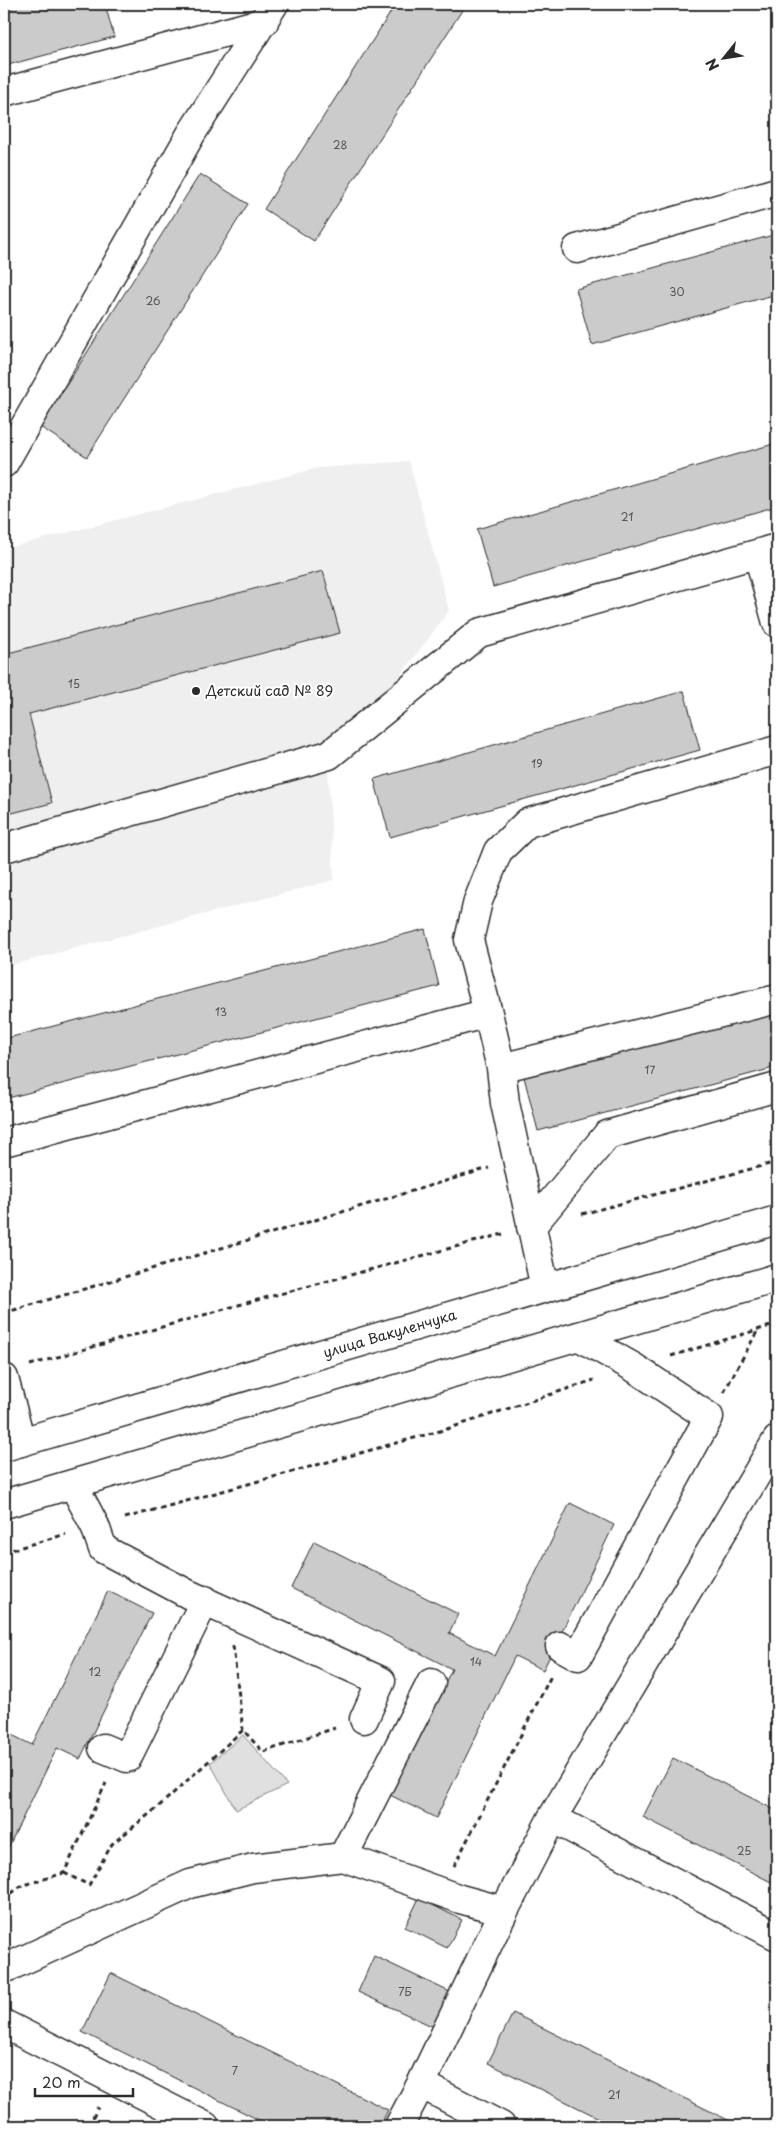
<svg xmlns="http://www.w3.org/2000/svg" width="781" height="2130" font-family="'Playpen Sans',sans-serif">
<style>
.built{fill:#efefef}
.green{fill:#e0e0e0;stroke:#868686}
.building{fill:#cbcbcb;stroke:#2b2b2b}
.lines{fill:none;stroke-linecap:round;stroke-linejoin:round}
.minor-casing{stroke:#2b2b2b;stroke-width:31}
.major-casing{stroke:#2b2b2b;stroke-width:31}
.path{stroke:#2b2b2b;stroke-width:3;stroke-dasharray:5 4;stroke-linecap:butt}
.minor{stroke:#fff;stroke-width:28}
.major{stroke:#fff;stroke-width:28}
.poi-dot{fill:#2b2b2b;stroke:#fff;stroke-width:2}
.labels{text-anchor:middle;stroke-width:4;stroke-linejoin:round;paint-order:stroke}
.number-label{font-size:11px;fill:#535353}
.poi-label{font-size:14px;fill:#2b2b2b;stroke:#fff;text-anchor:start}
.street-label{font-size:14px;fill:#2b2b2b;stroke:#fff}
</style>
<rect width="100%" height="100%" fill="#fff"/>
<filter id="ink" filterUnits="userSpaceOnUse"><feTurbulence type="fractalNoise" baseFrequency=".02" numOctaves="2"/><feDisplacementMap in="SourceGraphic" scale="10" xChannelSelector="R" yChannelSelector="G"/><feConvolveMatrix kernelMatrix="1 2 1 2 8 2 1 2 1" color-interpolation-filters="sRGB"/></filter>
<g filter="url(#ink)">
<path class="built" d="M409 461 449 611 328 771 334 880 4 967V549L318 468Z"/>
<path class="green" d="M243 1735 287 1785 236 1810 210 1763Z"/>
<path class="building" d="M4 4H105L114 37 4 66Z
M396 4H466L314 241 264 209Z
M200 174 248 204 87 457 40 427Z
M777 234V294L592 345 576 289Z
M777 443V506L493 587 477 529Z
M323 571 340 633 29 714 52 803 4 815V654Z
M684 691 700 750 390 837 374 779Z
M425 929 439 986 4 1099V1039Z
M777 1005V1067L538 1131 523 1073Z
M570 1503 614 1525 543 1670 515 1656 436 1818 390 1795 452 1669 291 1588 314 1541 458 1614 449 1633 495 1656Z
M108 1591 152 1613 80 1759 57 1748 4 1856V1731L32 1745Z
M673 1758 777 1811V1885L643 1817Z
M419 1898 462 1920 447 1948 405 1927Z
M374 1956 452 1993 436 2028 358 1992Z
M111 1973 388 2110 380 2126H271L82 2032Z
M513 2013 740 2126H615L488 2063Z"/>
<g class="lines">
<g class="minor-casing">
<path id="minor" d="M4 92 264 22
M577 249 777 192
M4 463 191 134 274 4
M758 554 777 623
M4 848 329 755 479 633 777 548
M488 1013 469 940 478 901 498 851 527 823 777 750
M501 1068 777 999
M4 1142 488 1013 501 1068 505 1103 545 1288
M531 1227 607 1135 777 1087
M4 1378 21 1442
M73 1484 95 1526 103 1549 188 1594 381 1681 364 1719
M4 1504 777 1278
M560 1646 578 1656 709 1417 633 1367 578 1336
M103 1748 127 1758 205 1600
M552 1818 777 1936
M343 1857 431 1683
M4 1969 190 1884 253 1868 343 1857 460 1899 504 1911
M4 2024 205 2126
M421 2084 501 2126
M399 2126 421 2084 504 1911 552 1818 777 1440"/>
</g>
<g class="major-casing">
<g id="major">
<path id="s1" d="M4 1447 777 1220"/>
</g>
</g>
<path class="path" d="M582 1214 777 1162
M4 1313 489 1168
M671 1356 777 1324
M30 1365 235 1306 503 1234
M724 1392 758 1330
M125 1518 447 1429 594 1380
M4 1552 66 1534
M233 1646 243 1730
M454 1866 551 1676
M64 1873 89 1885 112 1844 158 1807 243 1730 263 1752 335 1728
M4 1899 21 1886 64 1873 106 1783
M89 2126 98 2107"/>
<use href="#minor" class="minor"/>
<use href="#major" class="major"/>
</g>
</g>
<circle class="poi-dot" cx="196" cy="691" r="5"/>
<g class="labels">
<g class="number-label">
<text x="340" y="149">28</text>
<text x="677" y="296">30</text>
<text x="153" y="305">26</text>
<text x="627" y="521">21</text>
<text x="74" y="688">15</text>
<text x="537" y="768">19</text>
<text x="221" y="1016">13</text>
<text x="650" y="1074">17</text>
<text x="476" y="1666">14</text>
<text x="95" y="1676">12</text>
<text x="744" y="1855">25</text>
<text x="405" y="1996">7Б</text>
<text x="235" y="2075">7</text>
<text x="614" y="2099">21</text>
</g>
<g class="poi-label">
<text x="206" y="696">Детский сад № 89</text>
</g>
<g class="street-label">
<text dy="5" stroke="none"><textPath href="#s1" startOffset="402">улица Вакуленчука</textPath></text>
</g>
</g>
<rect width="781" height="2130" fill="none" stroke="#fff" stroke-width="20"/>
<rect x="10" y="10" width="761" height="2110" fill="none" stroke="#2b2b2b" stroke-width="2" filter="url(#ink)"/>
<g transform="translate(724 58) rotate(240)" stroke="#ffffff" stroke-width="4" paint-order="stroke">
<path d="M0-4L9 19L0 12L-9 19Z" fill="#2b2b2b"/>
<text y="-8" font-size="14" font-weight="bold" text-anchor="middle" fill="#2b2b2b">N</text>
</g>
<path d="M35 2088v8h98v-8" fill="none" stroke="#2b2b2b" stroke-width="2.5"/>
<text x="42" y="2088" font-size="15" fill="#2b2b2b" stroke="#ffffff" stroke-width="4" paint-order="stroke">20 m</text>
</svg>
